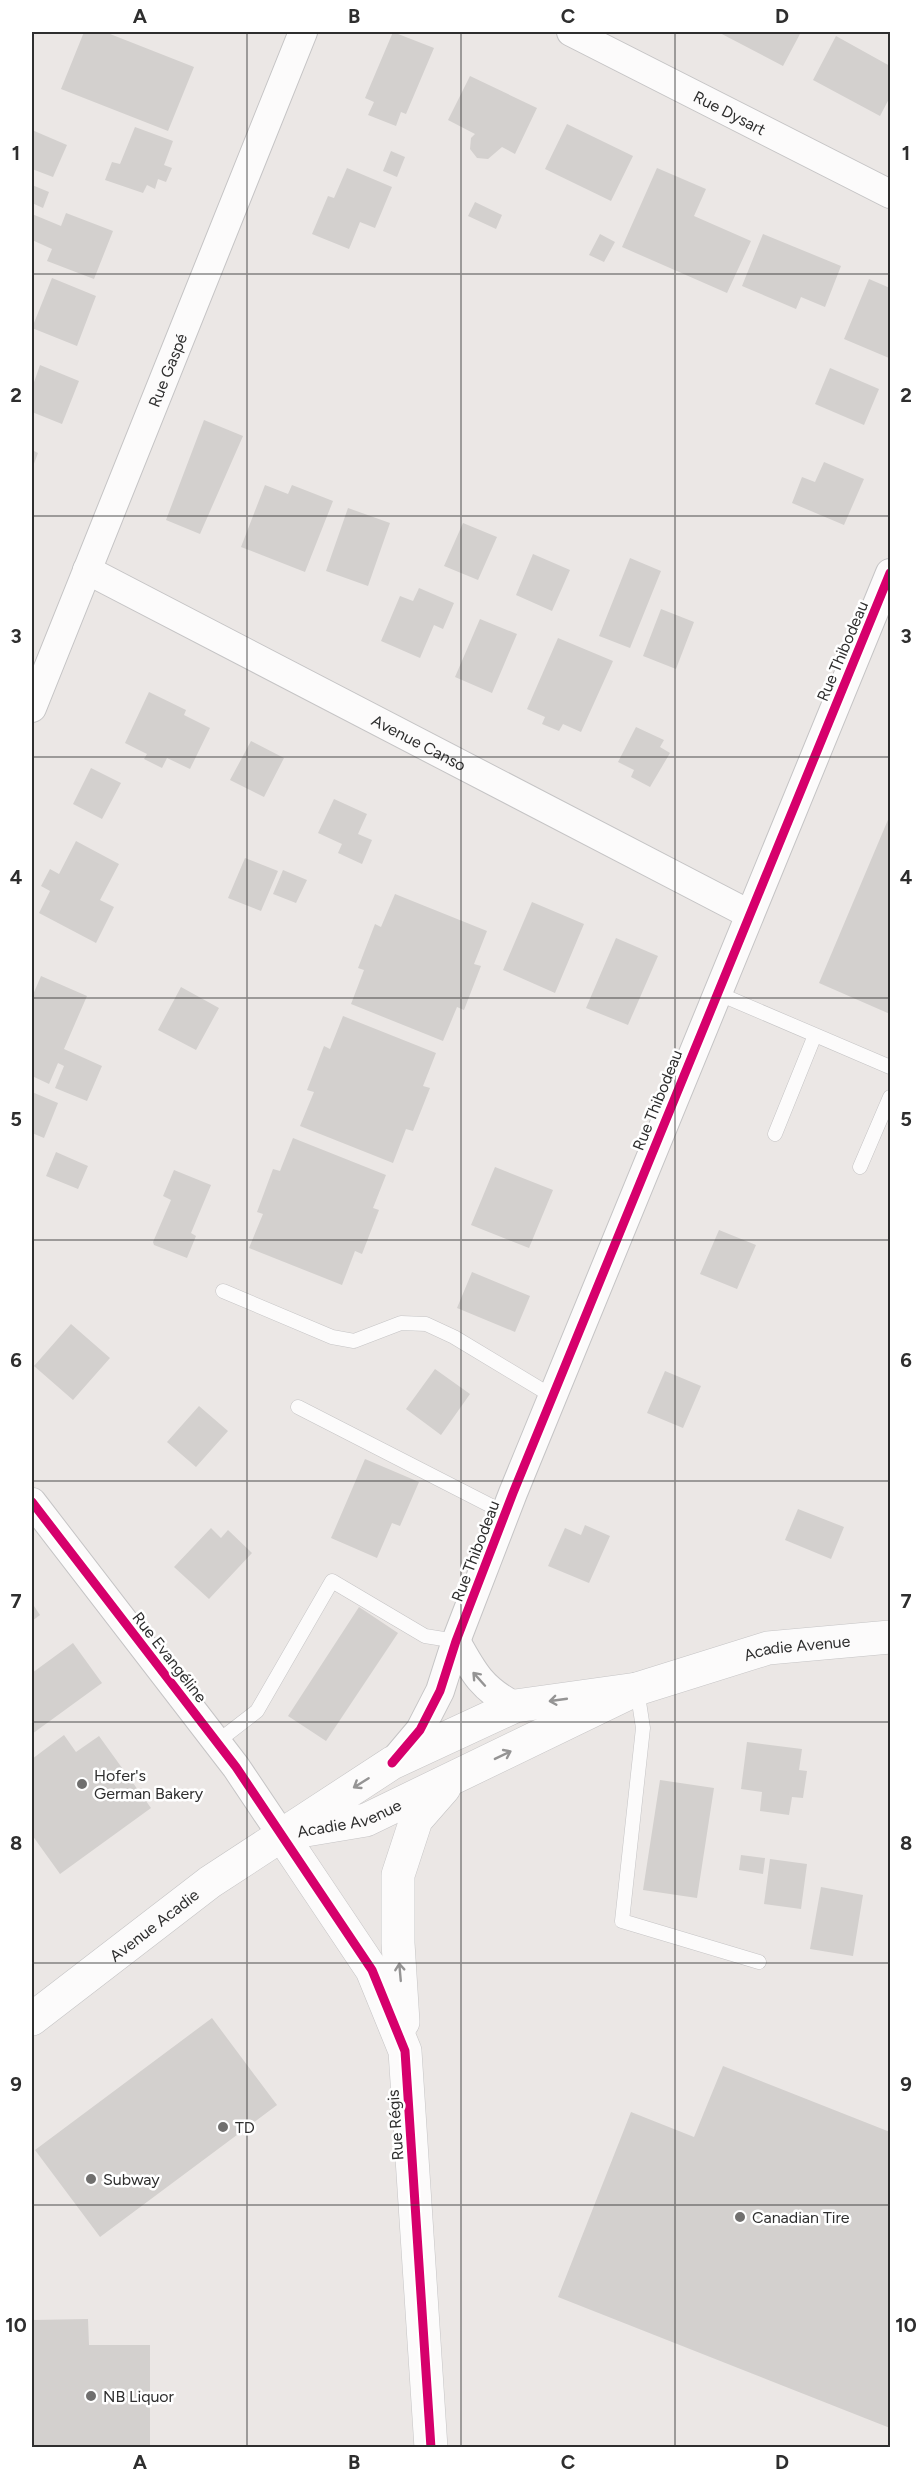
<svg xmlns="http://www.w3.org/2000/svg" width="922" height="2479" font-family="Figtree,sans-serif">
<style>
.building{fill:#d3d0ce}
.lines{fill:none;stroke-linecap:round;stroke-linejoin:round}
.lane-casing{stroke:#c5c4c5;stroke-width:15}
.street-casing{stroke:#c5c4c5;stroke-width:30}
.secondary-casing{stroke:#c5c4c5;stroke-width:34}
.lane{stroke:#fcfbfb;stroke-width:14}
.street{stroke:#fcfbfb;stroke-width:28}
.secondary{stroke:#fcfbfb;stroke-width:33}
.cycleway-casing{stroke:#fff;stroke-width:13}
.cycleway{stroke:#d6006c;stroke-width:9}
.oneway{stroke:#959494}
.grid{fill:none;stroke:#2e2e2e;stroke-width:1.5;stroke-opacity:0.55}
.poi-dot{fill:#706f6e;stroke:#fff;stroke-width:2}
.labels{text-anchor:middle;stroke-width:5;stroke-linejoin:round;paint-order:stroke}
.street-label{font-size:16px;fill:#2e2e2e;stroke:#fff}
.poi-label{font-size:16px;fill:#2e2e2e;stroke:#fff;text-anchor:start}
.neatline{fill:none;stroke:#2e2e2e;stroke-width:2}
.grid-label{font-size:20px;text-anchor:middle;font-weight:bold;fill:#2e2e2e}
</style>
<rect width="100%" height="100%" fill="#ebe7e5"/>
<path class="building" d="M84 32H105L194 67 168 131 61 89Z
M393 32 434 48 406 114 401 112 396 126 368 115 374 102 365 98Z
M718 32H801L783 66Z
M836 36 890 66V97L880 116 813 80Z
M470 76 537 108 515 154 502 147 488 159 477 158 470 149 471 138 475 134 448 120Z
M567 124 633 156 611 201 545 169Z
M135 127 173 141 164 165 172 168 166 182 158 179 155 189 147 185 143 193 105 180 112 162 120 164Z
M32 130 67 145 53 177 32 169Z
M391 151 405 157 397 177 383 171Z
M347 168 392 187 375 228 360 222 349 249 312 234 328 196 334 198Z
M657 168 706 189 694 216 751 241 727 293 622 247Z
M32 185 49 192 43 208 32 203Z
M475 202 502 215 496 229 468 216Z
M66 213 113 231 94 279 47 261 52 249 32 240V214L61 226Z
M600 234 615 242 604 262 589 255Z
M763 234 841 266 825 307 801 297 796 309 742 286Z
M52 278 96 296 77 346 32 328Z
M869 279 890 288 889 358 844 339Z
M40 365 79 381 62 424 32 412V388Z
M830 368 879 389 864 425 815 404Z
M204 420 243 436 200 534 166 520Z
M32 450 38 453 32 469Z
M824 462 864 479 844 525 792 503 802 477 815 482Z
M265 485 288 494 292 485 333 501 305 572 241 547Z
M348 508 390 523 368 586 326 571Z
M463 523 497 537 478 580 444 566Z
M533 554 570 570 552 611 516 595Z
M630 558 661 571 630 648 599 636Z
M419 588 454 603 443 629 434 625 420 658 381 641 400 596 413 601Z
M661 609 694 622 676 669 643 656Z
M480 619 517 634 492 693 455 677Z
M558 638 613 661 581 732 563 724 559 731 542 724 545 717 527 709Z
M149 692 186 710 184 715 210 728 190 769 167 758 162 768 144 759 147 754 125 743Z
M636 727 664 740 660 747 670 753 650 787 631 777 634 770 618 762Z
M251 741 284 758 264 797 230 780Z
M91 768 121 783 102 819 73 804Z
M334 799 367 814 358 834 372 840 362 864 338 853 342 844 318 833Z
M890 815V1014L819 983Z
M76 841 119 864 100 900 114 907 96 943 39 913 50 891 41 886 50 869 59 874Z
M245 858 278 871 261 911 228 898Z
M283 870 307 880 296 903 273 894Z
M395 894 487 931 474 964 481 966 464 1010 457 1007 443 1041 351 1004 364 970 358 968 375 924 381 927Z
M532 902 584 924 555 993 503 970Z
M616 938 658 956 628 1025 586 1008Z
M41 976 87 996 64 1049 102 1066 87 1101 55 1088 64 1066 58 1063 49 1084 32 1076V997Z
M181 987 219 1008 196 1050 158 1030Z
M343 1016 436 1053 423 1086 430 1088 413 1131 406 1129 393 1163 300 1126 314 1092 307 1090 324 1046 330 1049Z
M32 1092 58 1103 44 1138 32 1133Z
M293 1138 386 1175 373 1208 379 1210 362 1254 355 1251 342 1285 249 1248 263 1214 257 1212 273 1169 280 1171Z
M56 1152 88 1166 78 1189 46 1176Z
M495 1167 553 1190 529 1248 471 1225Z
M174 1170 211 1185 191 1233 196 1236 187 1258 154 1245 153 1242 171 1200 163 1196Z
M719 1230 756 1245 737 1289 700 1274Z
M472 1272 530 1296 515 1332 457 1308Z
M71 1324 110 1358 73 1400 34 1366Z
M435 1369 470 1394 441 1435 406 1409Z
M665 1371 701 1386 683 1428 647 1413Z
M199 1406 228 1431 196 1467 167 1442Z
M365 1459 419 1482 400 1526 392 1523 377 1558 331 1538Z
M798 1509 844 1527 831 1559 785 1540Z
M585 1525 610 1536 589 1583 548 1566 565 1528 581 1535Z
M211 1528 221 1538 228 1530 252 1553 209 1599 174 1567Z
M32 1603 40 1615 32 1621Z
M359 1607 398 1633 326 1741 288 1716Z
M73 1643 102 1683 32 1734V1673Z
M64 1735 76 1752 99 1736 151 1808 60 1874 32 1835V1759Z
M747 1742 802 1749 799 1770 807 1771 803 1798 792 1797 789 1815 760 1811 762 1792 741 1789Z
M660 1780 714 1788 697 1898 643 1890Z
M741 1855 765 1858 763 1874 739 1870Z
M770 1859 807 1864 801 1909 764 1904Z
M821 1887 863 1895 853 1956 810 1949Z
M212 2018 277 2105 100 2237 35 2150Z
M723 2066 890 2132V2428L558 2297 631 2112 694 2137Z
M88 2319 89 2345H150V2448H32V2320Z"/>
<g class="lines">
<g class="lane-casing">
<path id="lane" d="M717 993 890 1067
M775 1134 815 1035
M860 1167 890 1097
M223 1291 332 1337 354 1341 401 1323 426 1324 454 1337 552 1396
M298 1407 505 1513
M637 1689 643 1728 622 1921 759 1962
M217 1742 257 1711 332 1581 425 1636 456 1641"/>
</g>
<g class="street-casing">
<g id="street">
<path id="s1" d="M571 32 890 194"/>
<path id="s2" d="M87 570 749 914"/>
<path id="s3" d="M32 708 303 32"/>
<path d="M32 1502 236 1767 281 1834"/>
<path d="M456 1641C473 1672 482 1689 515 1706"/>
<path d="M393 1762 420 1730 440 1691 456 1641 513 1493 890 573"/>
</g>
</g>
<g class="secondary-casing">
<g id="secondary">
<path id="s4" d="M294 1832 366 1820 637 1689 768 1648 890 1637"/>
<path d="M281 1834 372 1970 405 2051 431 2448"/>
<path id="s5" d="M32 2019 210 1882 392 1763 515 1706 637 1689"/>
<path d="M403 2022 398 1943V1875L416 1820 444 1788"/>
</g>
</g>
<use href="#lane" class="lane"/>
<use href="#street" class="street"/>
<use href="#secondary" class="secondary"/>
<g class="cycleway-casing">
<path id="cycleway" d="M32 1502 236 1767 372 1970 405 2051 431 2448
M392 1763 420 1730 440 1691 456 1641 513 1493 890 573"/>
</g>
<use href="#cycleway" class="cycleway"/>
</g>
<defs><path id="oneway-shaft" d="M-6 0H5M1.5-3L5.5 0L1.5 3" fill="none" stroke-width="1.6" stroke-linecap="round" stroke-linejoin="round" transform="scale(1.5)"/></defs>
<g class="oneway">
<use href="#oneway-shaft" transform="translate(479 1679) rotate(-132)"/>
<use href="#oneway-shaft" transform="translate(558 1700) rotate(172)"/>
<use href="#oneway-shaft" transform="translate(503 1755) rotate(-26)"/>
<use href="#oneway-shaft" transform="translate(361 1783) rotate(148)"/>
<use href="#oneway-shaft" transform="translate(400 1972) rotate(-95)"/>
</g>
<path class="grid" d="M247 32V2448M461 32V2448M675 32V2448M32 274H890M32 516H890M32 757H890M32 998H890M32 1240H890M32 1481H890M32 1722H890M32 1963H890M32 2205H890"/>
<g class="poi-dot">
<circle cx="82" cy="1784" r="6"/>
<circle cx="223" cy="2127" r="6"/>
<circle cx="91" cy="2179" r="6"/>
<circle cx="740" cy="2217" r="6"/>
<circle cx="91" cy="2396" r="6"/>
</g>
<g class="labels">
<g class="street-label">
<text dy="6" stroke="none"><textPath href="#s1" startOffset="178">Rue Dysart</textPath></text>
<text dy="6" stroke="none"><textPath href="#s3" startOffset="364">Rue Gaspé</textPath></text>
<text transform="translate(842 651) rotate(-67)" y="6">Rue Thibodeau</text>
<text dy="6" stroke="none"><textPath href="#s2" startOffset="374">Avenue Canso</textPath></text>
<text transform="translate(657 1100) rotate(-68)" y="6">Rue Thibodeau</text>
<text transform="translate(475 1551) rotate(-69)" y="6">Rue Thibodeau</text>
<text dy="6" stroke="none"><textPath href="#s4" startOffset="540">Acadie Avenue</textPath></text>
<text transform="translate(170 1657) rotate(52)" y="6">Rue Evangéline</text>
<text dy="6" stroke="none"><textPath href="#s4" startOffset="57">Acadie Avenue</textPath></text>
<text dy="6" stroke="none"><textPath href="#s5" startOffset="154">Avenue Acadie</textPath></text>
<text transform="translate(395 2125) rotate(-94)" y="6">Rue Régis</text>
</g>
<g class="poi-label">
<text x="94" y="1781">Hofer's<tspan x="94" dy="18">German Bakery</tspan></text>
<text x="235" y="2133">TD</text>
<text x="103" y="2185">Subway</text>
<text x="752" y="2223">Canadian Tire</text>
<text x="103" y="2402">NB Liquor</text>
</g>
</g>
<rect width="922" height="2479" fill="none" stroke="#ffffff" stroke-width="66"/>
<rect x="33" y="33" width="856" height="2413" class="neatline"/>
<g class="grid-label">
<text x="140" y="23">A</text>
<text x="354" y="23">B</text>
<text x="568" y="23">C</text>
<text x="782" y="23">D</text>
<text x="16" y="160">1</text>
<text x="906" y="160">1</text>
<text x="16" y="402">2</text>
<text x="906" y="402">2</text>
<text x="16" y="643">3</text>
<text x="906" y="643">3</text>
<text x="16" y="884">4</text>
<text x="906" y="884">4</text>
<text x="16" y="1126">5</text>
<text x="906" y="1126">5</text>
<text x="16" y="1367">6</text>
<text x="906" y="1367">6</text>
<text x="16" y="1608">7</text>
<text x="906" y="1608">7</text>
<text x="16" y="1850">8</text>
<text x="906" y="1850">8</text>
<text x="16" y="2091">9</text>
<text x="906" y="2091">9</text>
<text x="16" y="2332">10</text>
<text x="906" y="2332">10</text>
<text x="140" y="2469">A</text>
<text x="354" y="2469">B</text>
<text x="568" y="2469">C</text>
<text x="782" y="2469">D</text>
</g>
</svg>
